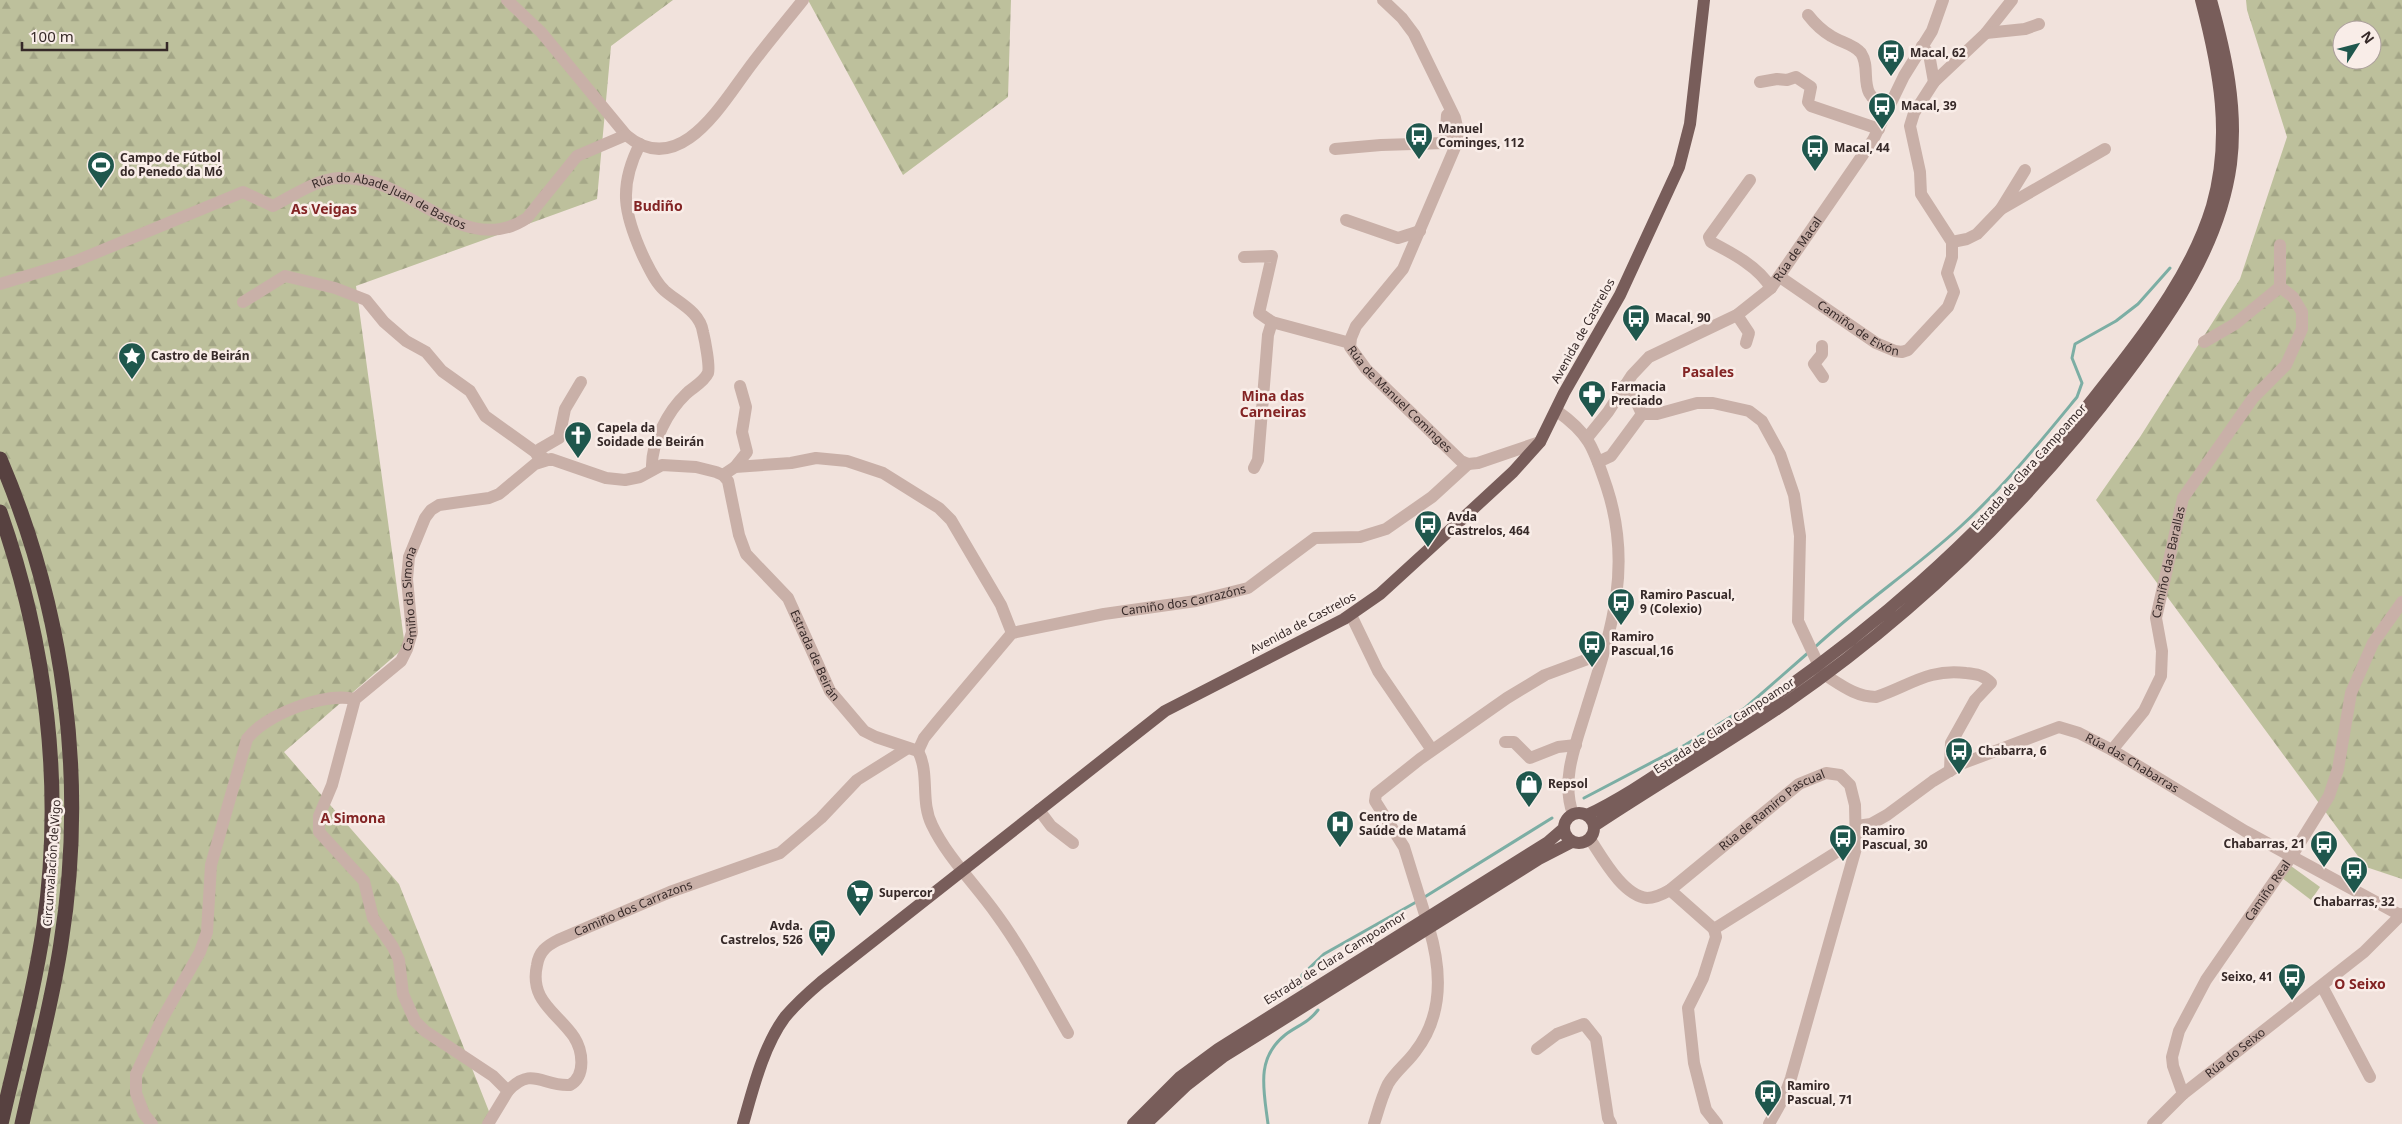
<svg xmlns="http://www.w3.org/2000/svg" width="2402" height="1124" font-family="'Noto Sans',sans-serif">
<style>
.green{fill:#bdc09c}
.forest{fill:url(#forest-firs);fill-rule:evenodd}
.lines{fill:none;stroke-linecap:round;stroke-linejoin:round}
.stream{stroke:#7caea4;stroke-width:3}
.minor{stroke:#c9b0a8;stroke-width:12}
.major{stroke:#785d5a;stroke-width:12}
.highway{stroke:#574140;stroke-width:15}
.labels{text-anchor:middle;stroke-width:5;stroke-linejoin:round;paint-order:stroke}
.poi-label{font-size:12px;font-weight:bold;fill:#362928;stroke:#f9ede8;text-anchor:start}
.street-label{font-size:12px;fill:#362928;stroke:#f9ede8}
.neighbourhood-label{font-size:14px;font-weight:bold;fill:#832424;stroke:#f9ede8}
</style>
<defs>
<pattern id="forest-firs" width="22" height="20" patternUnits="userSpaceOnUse" patternTransform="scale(1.25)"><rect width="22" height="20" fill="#bdc09c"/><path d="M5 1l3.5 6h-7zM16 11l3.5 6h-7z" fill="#a3a586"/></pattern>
</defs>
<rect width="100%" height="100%" fill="#f1e2dc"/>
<path class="green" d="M2291 866 2320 887 2311 900 2282 878Z"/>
<path class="forest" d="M0 0H673L611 46 597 199 356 286 405 647 284 752 399 884 494 1124H0Z
M808 0H1011L1008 97 903 175Z
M2246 0H2402V879L2366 867 2096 500 2140 437 2240 279 2287 137 2247 10ZM2342 30H2372V60H2342Z"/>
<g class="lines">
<path class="stream" d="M1814 648C1860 605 1913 570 1960 527 2003 488 2040 442 2077 397L2082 383 2072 358 2075 344 2116 321 2138 304 2170 268
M1584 798 1685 745 1745 708 1809 652
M1423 898 1552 818
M1301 986 1302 975 1324 954 1418 901
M1268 1124C1264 1091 1255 1059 1285 1035 1298 1025 1307 1024 1318 1010"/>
<g class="minor">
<path d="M507 0 541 32 626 135C678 179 720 107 746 72 764 47 784 24 803 0"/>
<path id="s1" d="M1383 0 1402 18 1414 34 1455 118 1458 131 1456 145 1403 269 1356 326 1351 338 1350 347 1366 369 1461 461 1468 464 1478 463 1540 442"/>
<path d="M2012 0 1986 33 1934 82 1914 113 1910 126 1920 172 1921 194 1952 242 1967 239 1977 234 2001 209 2105 149"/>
<path d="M1808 15C1815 24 1821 30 1831 36 1840 42 1854 44 1861 53 1873 71 1854 96 1889 107"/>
<path d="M1986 33 2025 29 2039 24"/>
<path d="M1922 46 1929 54 1934 82"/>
<path d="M1760 82 1777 79 1787 80 1796 77 1811 87 1808 102 1811 106 1879 129"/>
<path d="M640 144C618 187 624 214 643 256 649 268 655 282 665 291 679 303 700 312 703 332 705 340 710 366 708 373 704 382 692 388 686 394 668 411 651 443 652 468"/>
<path d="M1335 149 1381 145 1445 143 1447 115 1451 112"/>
<path d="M1750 180 1709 237 1711 242C1732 253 1759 267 1771 288"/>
<path d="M2001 209 2025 170"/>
<path d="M1346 220 1398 238 1420 231"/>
<path d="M1244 257 1272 256 1259 313 1272 322 1350 343"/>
<path id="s2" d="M1780 277 1876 343 1895 351 1902 352 1908 350 1948 307 1954 292 1947 273 1952 257V242"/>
<path id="s3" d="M0 284 76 261 243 192 273 206C292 196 317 179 339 178 354 178 370 180 384 186 430 204 477 252 527 218L577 156 626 135"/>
<path d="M2280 287V245"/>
<path d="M243 302 285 276 335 288 366 300 384 322 406 341 426 352 442 371 470 391 485 416 545 459"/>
<path d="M1737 315 1749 333 1746 343"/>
<path d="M1822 346V354L1814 364 1823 377"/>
<path d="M1624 386 1632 393 1642 414"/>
<path d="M1557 411C1591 435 1594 450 1607 488 1633 568 1611 631 1587 707 1577 741 1560 779 1573 814"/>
<path id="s4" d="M1587 438 1608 412 1632 375 1649 357 1737 315 1771 288 1873 140 1904 76 1932 31 1943 0"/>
<path d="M537 455 540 449 559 438 565 409 581 382"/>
<path d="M1598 462 1611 456 1642 414H1657L1697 403H1713L1749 411 1762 421 1780 454 1794 495 1800 536 1798 621 1819 666"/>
<path d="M735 467 747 452 742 432 746 407 740 386"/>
<path d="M1254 468 1258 460 1268 335 1272 322"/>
<path d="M723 475 735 467 791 463 816 458 847 461 883 473 939 508 951 520 1001 605 1012 633"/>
<path d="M1351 615 1378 671 1432 750"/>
<path d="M1825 675C1841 685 1856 697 1876 697 1909 686 1929 668 1966 673 1976 674 1984 675 1991 683L1975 700 1951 743 1950 771"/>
<path d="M1505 742H1514L1530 758 1558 747 1576 745"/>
<path id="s5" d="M2112 750 2144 711 2161 676 2162 651 2156 618 2183 498 2253 398 2286 365 2302 329V312L2293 297 2280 287 2235 324 2204 342"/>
<path id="s6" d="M918 751 924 738 937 722 1012 633 1104 614 1196 601 1248 588 1315 538 1360 537 1386 529 1432 497 1468 464"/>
<path d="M1039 810 1051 826 1073 843"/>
<path id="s7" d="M1857 826 1871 824 1887 815 1933 781 1961 764 2059 727 2079 733 2112 750 2245 831 2400 915"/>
<path id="s8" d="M1590 839C1602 857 1623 896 1647 898 1655 898 1663 894 1670 890L1799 784 1826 773 1840 775 1850 785 1855 805 1856 848 1791 1078 1784 1097 1769 1124"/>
<path d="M1670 890 1714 929 1840 850 1856 848"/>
<path d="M1426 918 1404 847 1375 801 1376 794 1420 759 1507 698 1545 675 1588 659 1605 650"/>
<path d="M1714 929 1716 937 1703 978 1688 1008 1694 1063 1706 1110 1717 1124"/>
<path d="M2322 986 2370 1077"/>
<path d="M1537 1049 1557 1034 1584 1024 1596 1039 1608 1118 1611 1124"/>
<path id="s9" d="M508 1091C532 1065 543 1087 570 1085 586 1076 583 1051 574 1037 557 1012 529 1001 537 965 539 952 546 946 558 940L670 892 780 853 821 818 857 780 908 748"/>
<path id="s10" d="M2183 1094 2173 1066 2172 1057 2179 1031 2206 980 2291 857 2329 796 2338 769 2351 693 2373 643 2402 602"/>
<path d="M152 1124 144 1114 136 1093V1074L161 1021 200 952 207 932 211 865 247 739C266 714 325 692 355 699"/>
<path id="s11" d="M488 1124 508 1091 493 1076 425 1031 415 1021 403 994 399 960 393 947 373 918 364 881 319 832V816L332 785 355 699 401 661 407 649 412 632 407 579 409 557 425 518 431 510 439 505 489 498 499 494 535 464 551 459 606 478 625 480 640 477 662 465 696 467 716 472 723 475 728 481 739 535 746 554 788 598 830 691 864 731 876 737 918 751C930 774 920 801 932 825 947 857 976 885 997 915 1024 952 1045 993 1068 1033"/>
<path d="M1374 1124C1378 1111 1382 1096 1388 1084 1395 1072 1407 1063 1415 1052 1444 1015 1442 971 1429 928"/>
<path id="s12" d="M2153 1124 2183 1094 2364 952 2402 914"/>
</g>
<path class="major" d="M1564 828a15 15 0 1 1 30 0a15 15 0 1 1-30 0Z
M1587 815C1625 797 1660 772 1695 749 1861 645 1991 532 2111 376 2151 325 2193 269 2212 206 2232 136 2219 69 2201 0
M1594 826C1657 784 1723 746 1786 703 1916 613 2030 502 2125 376 2173 312 2220 245 2231 164 2238 108 2226 54 2211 0
M743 1124C753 1089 763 1047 785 1017 796 1004 808 993 821 982L1165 711 1344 619 1380 594 1461 520 1513 472 1540 442 1564 393 1620 295 1679 167 1690 124 1704 0
M1133 1124 1180 1077 1218 1049 1548 842 1563 829
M1146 1124 1187 1085 1223 1057 1539 859 1572 842"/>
<path class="highway" d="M0 459C65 611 87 780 61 943 52 1004 35 1064 22 1124
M0 512C46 643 64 786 44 925 34 992 16 1058 1 1124"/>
</g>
<defs>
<g id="bus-pin" transform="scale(1.4375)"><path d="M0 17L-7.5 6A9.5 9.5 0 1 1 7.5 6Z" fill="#1f574d" stroke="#f9ede8"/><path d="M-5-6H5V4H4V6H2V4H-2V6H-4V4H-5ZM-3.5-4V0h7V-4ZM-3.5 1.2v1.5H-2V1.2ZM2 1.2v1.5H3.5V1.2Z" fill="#fff"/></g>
<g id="stadium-pin" transform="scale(1.4375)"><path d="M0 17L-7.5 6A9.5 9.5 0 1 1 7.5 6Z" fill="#1f574d" stroke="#f9ede8"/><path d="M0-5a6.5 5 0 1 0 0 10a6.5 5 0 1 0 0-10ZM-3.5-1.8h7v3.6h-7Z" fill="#fff"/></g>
<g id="sight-pin" transform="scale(1.4375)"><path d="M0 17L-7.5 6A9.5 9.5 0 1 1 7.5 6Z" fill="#1f574d" stroke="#f9ede8"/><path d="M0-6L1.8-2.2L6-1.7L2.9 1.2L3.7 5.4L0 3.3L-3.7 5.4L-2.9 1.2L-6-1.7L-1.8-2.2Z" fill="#fff"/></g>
<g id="pharmacy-pin" transform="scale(1.4375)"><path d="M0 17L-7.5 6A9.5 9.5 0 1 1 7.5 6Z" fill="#1f574d" stroke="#f9ede8"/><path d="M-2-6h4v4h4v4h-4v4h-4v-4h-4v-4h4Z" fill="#fff"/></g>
<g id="church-pin" transform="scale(1.4375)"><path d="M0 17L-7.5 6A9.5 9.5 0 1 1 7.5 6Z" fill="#1f574d" stroke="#f9ede8"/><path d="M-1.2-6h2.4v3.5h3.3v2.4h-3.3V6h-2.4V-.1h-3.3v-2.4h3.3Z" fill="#fff"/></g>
<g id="shop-pin" transform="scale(1.4375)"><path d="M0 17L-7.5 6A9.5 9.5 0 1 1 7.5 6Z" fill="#1f574d" stroke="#f9ede8"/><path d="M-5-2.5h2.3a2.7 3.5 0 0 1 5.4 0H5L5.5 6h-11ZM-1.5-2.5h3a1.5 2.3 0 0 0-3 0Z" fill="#fff"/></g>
<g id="hospital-pin" transform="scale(1.4375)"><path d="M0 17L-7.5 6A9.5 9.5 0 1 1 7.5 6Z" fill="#1f574d" stroke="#f9ede8"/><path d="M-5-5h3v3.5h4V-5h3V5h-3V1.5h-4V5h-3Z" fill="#fff"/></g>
<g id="supermarket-pin" transform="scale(1.4375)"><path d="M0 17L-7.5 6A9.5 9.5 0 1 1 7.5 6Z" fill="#1f574d" stroke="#f9ede8"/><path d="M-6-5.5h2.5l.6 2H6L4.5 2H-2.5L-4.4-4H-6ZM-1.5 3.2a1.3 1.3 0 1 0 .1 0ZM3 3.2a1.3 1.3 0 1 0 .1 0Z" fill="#fff"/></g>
</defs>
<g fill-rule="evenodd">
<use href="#bus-pin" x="1891" y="53"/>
<use href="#bus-pin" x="1882" y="106"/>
<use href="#bus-pin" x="1419" y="136"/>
<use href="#bus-pin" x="1815" y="148"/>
<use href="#stadium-pin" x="101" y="165"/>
<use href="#bus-pin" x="1636" y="318"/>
<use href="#sight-pin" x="132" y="356"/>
<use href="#pharmacy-pin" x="1592" y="394"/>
<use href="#church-pin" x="578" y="435"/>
<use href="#bus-pin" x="1428" y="524"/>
<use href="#bus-pin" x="1621" y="602"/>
<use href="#bus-pin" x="1592" y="644"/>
<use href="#bus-pin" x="1959" y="751"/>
<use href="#shop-pin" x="1529" y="784"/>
<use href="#hospital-pin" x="1340" y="824"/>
<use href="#bus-pin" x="1843" y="838"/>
<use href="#bus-pin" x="2324" y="844"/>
<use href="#bus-pin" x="2354" y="870"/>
<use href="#supermarket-pin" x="860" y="893"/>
<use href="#bus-pin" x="822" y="933"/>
<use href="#bus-pin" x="2292" y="977"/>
<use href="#bus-pin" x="1768" y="1093"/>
</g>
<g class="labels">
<g class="poi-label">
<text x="1910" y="57">Macal, 62</text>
<text x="1901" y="110">Macal, 39</text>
<text x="1438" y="133">Manuel<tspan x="1438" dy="14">Cominges, 112</tspan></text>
<text x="1834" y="152">Macal, 44</text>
<text x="120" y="162">Campo de Fútbol<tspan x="120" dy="14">do Penedo da Mó</tspan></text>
<text x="1655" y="322">Macal, 90</text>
<text x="151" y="360">Castro de Beirán</text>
<text x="1611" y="391">Farmacia<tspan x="1611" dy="14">Preciado</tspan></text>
<text x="597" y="432">Capela da<tspan x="597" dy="14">Soidade de Beirán</tspan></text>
<text x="1447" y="521">Avda<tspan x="1447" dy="14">Castrelos, 464</tspan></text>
<text x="1640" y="599">Ramiro Pascual,<tspan x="1640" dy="14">9 (Colexio)</tspan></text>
<text x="1611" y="641">Ramiro<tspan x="1611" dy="14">Pascual,16</tspan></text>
<text x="1978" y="755">Chabarra, 6</text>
<text x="1548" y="788">Repsol</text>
<text x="1359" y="821">Centro de<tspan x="1359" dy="14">Saúde de Matamá</tspan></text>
<text x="1862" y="835">Ramiro<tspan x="1862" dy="14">Pascual, 30</tspan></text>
<text x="2305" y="848" text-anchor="end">Chabarras, 21</text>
<text x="879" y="897">Supercor</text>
<text x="2354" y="906" text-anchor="middle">Chabarras, 32</text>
<text x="803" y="930" text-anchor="end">Avda.<tspan x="803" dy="14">Castrelos, 526</tspan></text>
<text x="2273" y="981" text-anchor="end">Seixo, 41</text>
<text x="1787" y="1090">Ramiro<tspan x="1787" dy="14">Pascual, 71</tspan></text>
</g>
<g class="street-label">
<text dy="4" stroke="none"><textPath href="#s3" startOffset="420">Rúa do Abade Juan de Bastos</textPath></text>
<text dy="4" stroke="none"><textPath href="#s4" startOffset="290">Rúa de Macal</textPath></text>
<text dy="4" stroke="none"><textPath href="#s2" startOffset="94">Camiño de Eixón</textPath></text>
<text transform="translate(1583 331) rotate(-61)" y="4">Avenida de Castrelos</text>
<text dy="4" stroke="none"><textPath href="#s1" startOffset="470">Rúa de Manuel Cominges</textPath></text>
<text transform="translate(2029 467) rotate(-48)" y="4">Estrada de Clara Campoamor</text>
<text dy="4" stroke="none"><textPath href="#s5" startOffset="205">Camiño das Barallas</textPath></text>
<text dy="4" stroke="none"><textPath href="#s11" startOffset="636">Camiño da Simona</textPath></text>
<text dy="4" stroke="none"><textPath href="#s6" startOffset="326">Camiño dos Carrazóns</textPath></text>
<text transform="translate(1303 623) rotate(-28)" y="4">Avenida de Castrelos</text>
<text dy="4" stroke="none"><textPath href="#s11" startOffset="1252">Estrada de Beirán</textPath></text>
<text transform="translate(1724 726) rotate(-33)" y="4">Estrada de Clara Campoamor</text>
<text dy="4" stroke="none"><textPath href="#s7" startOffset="309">Rúa das Chabarras</textPath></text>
<text dy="4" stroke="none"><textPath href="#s8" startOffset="239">Rúa de Ramiro Pascual</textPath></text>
<text transform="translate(52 863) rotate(-86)" y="4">Circunvalación de Vigo</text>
<text dy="4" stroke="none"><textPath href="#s10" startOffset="232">Camiño Real</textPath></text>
<text dy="4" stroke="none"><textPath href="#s9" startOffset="321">Camiño dos Carrazons</textPath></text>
<text transform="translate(1335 958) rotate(-32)" y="4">Estrada de Clara Campoamor</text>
<text dy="4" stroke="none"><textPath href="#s12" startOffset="109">Rúa do Seixo</textPath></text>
</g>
<g class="neighbourhood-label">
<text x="658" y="211">Budiño</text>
<text x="324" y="214">As Veigas</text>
<text x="1708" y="377">Pasales</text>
<text x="1273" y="401">Mina das<tspan x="1273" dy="16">Carneiras</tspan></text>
<text x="353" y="823">A Simona</text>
<text x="2360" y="989">O Seixo</text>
</g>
</g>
<g transform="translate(2357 45) rotate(54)"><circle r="24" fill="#f9ede8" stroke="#ab9f9b"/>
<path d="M0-4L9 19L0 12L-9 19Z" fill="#1f574d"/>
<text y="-8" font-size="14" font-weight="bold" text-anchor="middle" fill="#362928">N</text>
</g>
<path d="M22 42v8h145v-8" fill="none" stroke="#362928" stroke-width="2.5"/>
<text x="30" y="42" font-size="15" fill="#362928" stroke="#f9ede8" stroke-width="4" paint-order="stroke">100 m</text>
</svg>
